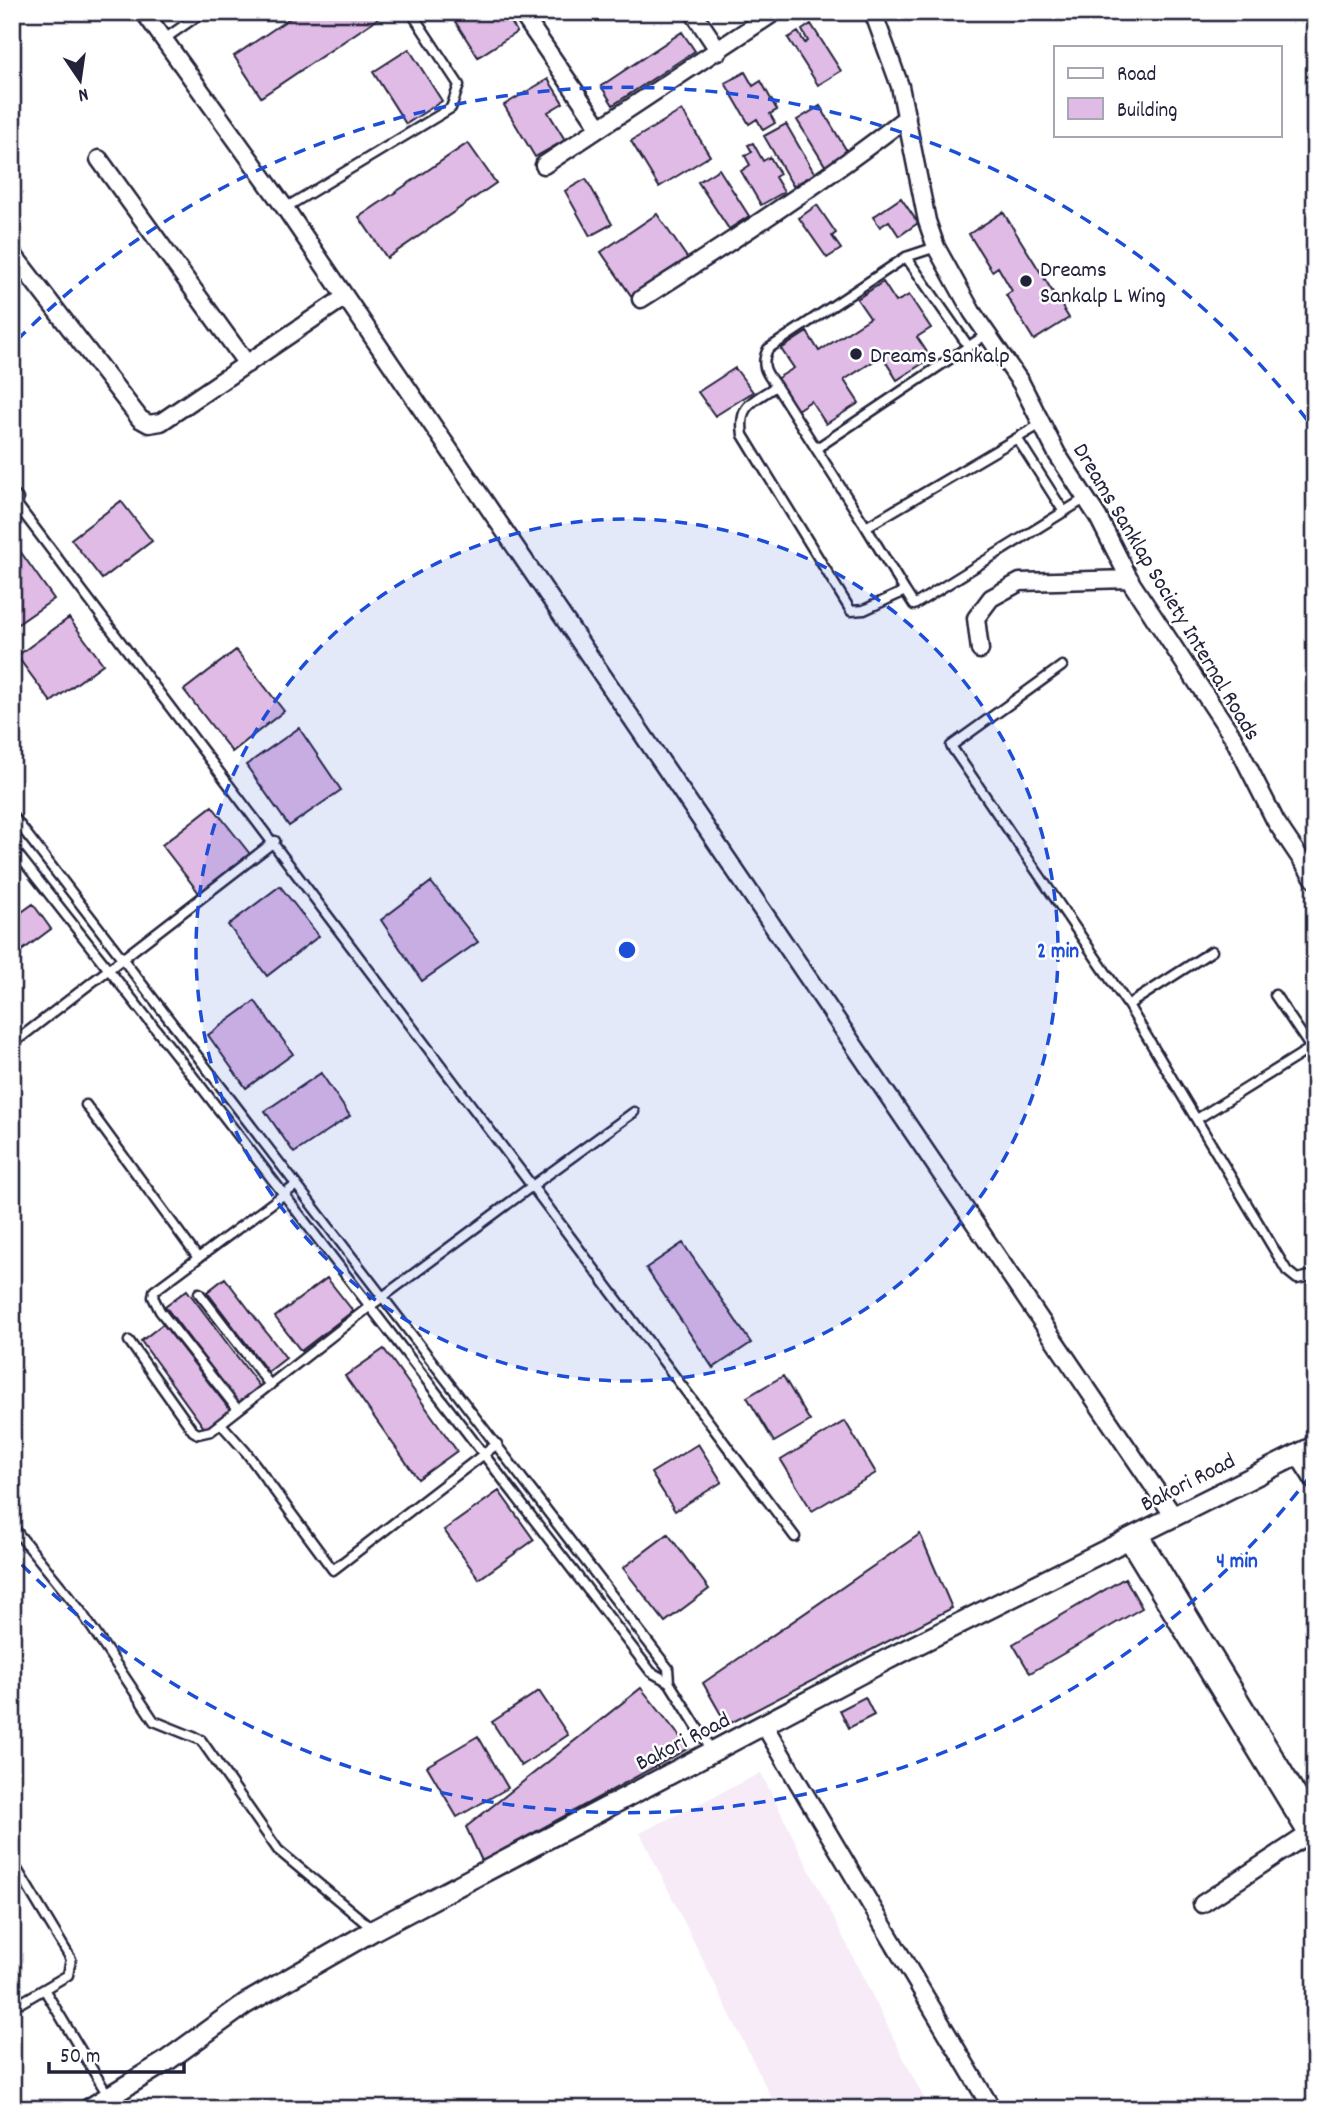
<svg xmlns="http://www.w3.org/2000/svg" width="1327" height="2121" font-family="Dekko,sans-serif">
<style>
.built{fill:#f6ebf7}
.building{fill:#e0bbe5;stroke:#22223b;stroke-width:2}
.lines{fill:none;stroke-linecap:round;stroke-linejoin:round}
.service-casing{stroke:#22223b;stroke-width:13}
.minor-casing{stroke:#22223b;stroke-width:21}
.tertiary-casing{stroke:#22223b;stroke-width:24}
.service{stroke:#fff;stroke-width:8}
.minor{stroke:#fff;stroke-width:16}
.tertiary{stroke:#fff;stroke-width:19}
.ring{fill:none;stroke:#1d4ed8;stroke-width:3.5;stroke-dasharray:12 9}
.poi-dot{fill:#22223b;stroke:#fff;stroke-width:2.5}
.labels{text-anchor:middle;stroke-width:5;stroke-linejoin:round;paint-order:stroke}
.poi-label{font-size:23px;fill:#22223b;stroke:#fff;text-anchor:start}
.street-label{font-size:23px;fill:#22223b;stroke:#fff}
.centre{fill:#1d4ed8;stroke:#fff;stroke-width:3.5}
.ring-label{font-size:21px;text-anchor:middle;font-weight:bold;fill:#1d4ed8;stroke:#fff;stroke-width:5;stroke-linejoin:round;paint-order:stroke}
</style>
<rect width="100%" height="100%" fill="#fff"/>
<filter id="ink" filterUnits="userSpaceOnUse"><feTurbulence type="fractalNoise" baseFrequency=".0143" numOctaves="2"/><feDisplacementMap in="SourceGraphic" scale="14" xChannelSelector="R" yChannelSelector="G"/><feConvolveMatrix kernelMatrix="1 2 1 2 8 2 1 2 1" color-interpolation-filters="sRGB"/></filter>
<g filter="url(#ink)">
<path class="built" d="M761 1773 929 2109H777L640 1833Z"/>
<path class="building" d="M299 12H381L383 15 261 97 234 56Z
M449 12H505L517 32 478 57Z
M811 24 841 71 818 85 788 38 798 32 805 43 808 41 802 30Z
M682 32 695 51 613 105 601 86Z
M409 49 442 101 406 124 373 72Z
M745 72 753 86 761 81 777 110 770 114 775 123 763 130 757 119 749 124 725 83Z
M548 79 563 103 548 112 565 140 535 157 504 105Z
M820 106 848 153 826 167 797 120Z
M682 110 710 156 659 187 631 141Z
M786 124 815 174 793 186 764 136Z
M468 143 496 183 387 258 359 217Z
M753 143 763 161 770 157 780 174 775 177 784 192 761 205 741 171 750 165 745 156 752 152 748 145Z
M719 169 749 216 729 229 698 182Z
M586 179 612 224 590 236 565 191Z
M901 198 918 223 899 236 889 221 880 227 873 217Z
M817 205 836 233 832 236 841 249 827 258 799 218Z
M1003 212 1069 318 1034 340 1006 295 1012 291 998 267 992 271 969 234Z
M657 214 688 259 632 297 601 252Z
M883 282 896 302 909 295 931 328 917 337 931 358 897 380 882 356 844 380 859 403 826 424 811 401 797 410 776 379 794 368 781 349 807 332 819 351 870 318 857 299Z
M735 368 753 392 715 416 698 392Z
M121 501 152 541 102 579 71 539Z
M20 551 54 599 12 628V556Z
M69 618 103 664 51 702 17 656Z
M236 650 284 711 232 752 184 690Z
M299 728 341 790 289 826 246 765Z
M212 806 250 854 199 893 162 845Z
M431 882 478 942 422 981 381 920Z
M280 886 319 936 267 976 228 925Z
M33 904 51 929 12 958V919Z
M255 1001 293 1054 246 1088 208 1035Z
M321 1073 350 1116 294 1153 265 1111Z
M683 1243 751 1343 713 1368 646 1268Z
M225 1278 286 1358 268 1372 207 1292Z
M327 1278 353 1311 301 1351 275 1317Z
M187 1290 260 1387 238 1403 165 1306Z
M163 1324 230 1410 205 1429 141 1341Z
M384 1349 457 1451 418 1479 345 1376Z
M783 1376 810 1421 774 1442 747 1397Z
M845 1421 876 1473 812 1511 781 1460Z
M698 1444 722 1482 675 1511 651 1473Z
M499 1491 534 1540 479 1579 444 1530Z
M668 1534 709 1589 665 1622 623 1568Z
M920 1534 952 1608 727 1725 703 1683Z
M1125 1578 1142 1608 1030 1673 1013 1644Z
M641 1688 689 1748 482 1861 466 1827Z
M539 1691 568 1735 521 1766 492 1722Z
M865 1697 874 1715 849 1728 840 1710Z
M478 1736 508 1788 457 1817 427 1766Z"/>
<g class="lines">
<g class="service-casing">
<path id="service" d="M163 40 203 12
M285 208 451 108 459 85 411 12
M936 247 906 257 768 349C760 365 766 373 776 386 753 402 738 404 743 435L851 611 864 610 905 591 914 605 1086 498
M906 257 969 347
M776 386 866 527 1041 424
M1017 438 1064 512
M817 448 987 334
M12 498 532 1186 634 1112
M866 527 905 591
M1062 666 951 746 1128 1005
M12 815 664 1663 668 1668 669 1682 712 1751
M12 847 199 1084 651 1672 669 1682
M1212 951 1128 1005 1287 1271 1297 1279 1315 1275
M12 1044 275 841
M86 1105 198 1258
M1197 1119 1311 1048 1275 995
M199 1293 270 1385
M129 1341 193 1431 198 1434 211 1431 369 1307 532 1186 795 1537
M238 1410 160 1311 153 1297 154 1291 295 1186
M221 1424 246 1452 333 1570 497 1444
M12 1526 80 1610 154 1721 201 1740 278 1850 374 1930
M12 1861 71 1959 68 1975 22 2002H12
M44 1989 109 2097"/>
</g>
<g class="minor-casing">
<path id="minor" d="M144 12 285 208 1173 1515
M521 12 600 128
M693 12 719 51
M873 12 900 86 927 221 936 247 972 312 1021 383 1057 454 1098 517 1132 584 1233 737 1276 822 1315 880
M99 159 247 364
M544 165 775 12
M12 253 140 419 149 424 161 422 345 297
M641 299C732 241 822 183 907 117
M12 501 14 500
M980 650 976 618 991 598 1020 582 1130 579
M1297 1454 1315 1482
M1139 1533 1315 1823
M1127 1539 1315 1847
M764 1725 992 2109
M1202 1904 1307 1835"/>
</g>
<g class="tertiary-casing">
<path id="tertiary" d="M89 2109 165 2062 245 2004 374 1930 888 1659 1315 1446"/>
</g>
<use href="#service" class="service"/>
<use href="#minor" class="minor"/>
<use href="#tertiary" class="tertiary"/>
</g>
</g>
<circle cx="627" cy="950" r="431" fill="#1d4ed8" fill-opacity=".12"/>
<g class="ring">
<circle cx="627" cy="950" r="431"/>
<path d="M1311 1475A862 862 0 0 1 17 1560M17 340A862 862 0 0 1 1311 425"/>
</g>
<g class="poi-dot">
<circle cx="1026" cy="281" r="7"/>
<circle cx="856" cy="354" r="7"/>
</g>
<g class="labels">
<g class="poi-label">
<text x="1040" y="276">Dreams<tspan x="1040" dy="26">Sankalp L Wing</tspan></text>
<text x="870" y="362">Dreams Sankalp</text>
</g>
<g class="street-label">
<text transform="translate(1168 591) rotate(59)" y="8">Dreams Sanklap Society Internal Roads</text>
<text transform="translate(1187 1481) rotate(-27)" y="8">Bakori Road</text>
<text transform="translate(682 1740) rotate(-27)" y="8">Bakori Road</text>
</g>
</g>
<circle cx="627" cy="950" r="10" class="centre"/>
<g class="ring-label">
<text x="1058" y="957">2 min</text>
<text x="1237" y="1567">4 min</text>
</g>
<rect width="1327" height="2121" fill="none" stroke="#fff" stroke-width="42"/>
<rect x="21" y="21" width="1285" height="2079" fill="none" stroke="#22223b" stroke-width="2.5" filter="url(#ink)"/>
<rect x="1054" y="46" width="228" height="91" fill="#ffffff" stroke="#a7a7b1" stroke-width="2"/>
<rect x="1068" y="68" width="35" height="10" fill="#ffffff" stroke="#a7a7b1" stroke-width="2"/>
<text x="1117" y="80" font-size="21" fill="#22223b">Road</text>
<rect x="1068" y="98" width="35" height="21" fill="#e0bbe5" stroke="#a7a7b1" stroke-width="2"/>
<text x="1117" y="116" font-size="21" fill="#22223b">Building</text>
<g transform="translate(80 80) rotate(167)" stroke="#ffffff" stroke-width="5" paint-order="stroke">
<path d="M0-5L12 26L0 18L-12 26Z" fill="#22223b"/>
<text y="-10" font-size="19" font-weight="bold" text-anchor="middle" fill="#22223b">N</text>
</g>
<path d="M49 2062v10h135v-10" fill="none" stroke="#22223b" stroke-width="3.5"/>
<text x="60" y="2062" font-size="21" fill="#22223b" stroke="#ffffff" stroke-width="5" paint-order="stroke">50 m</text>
</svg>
